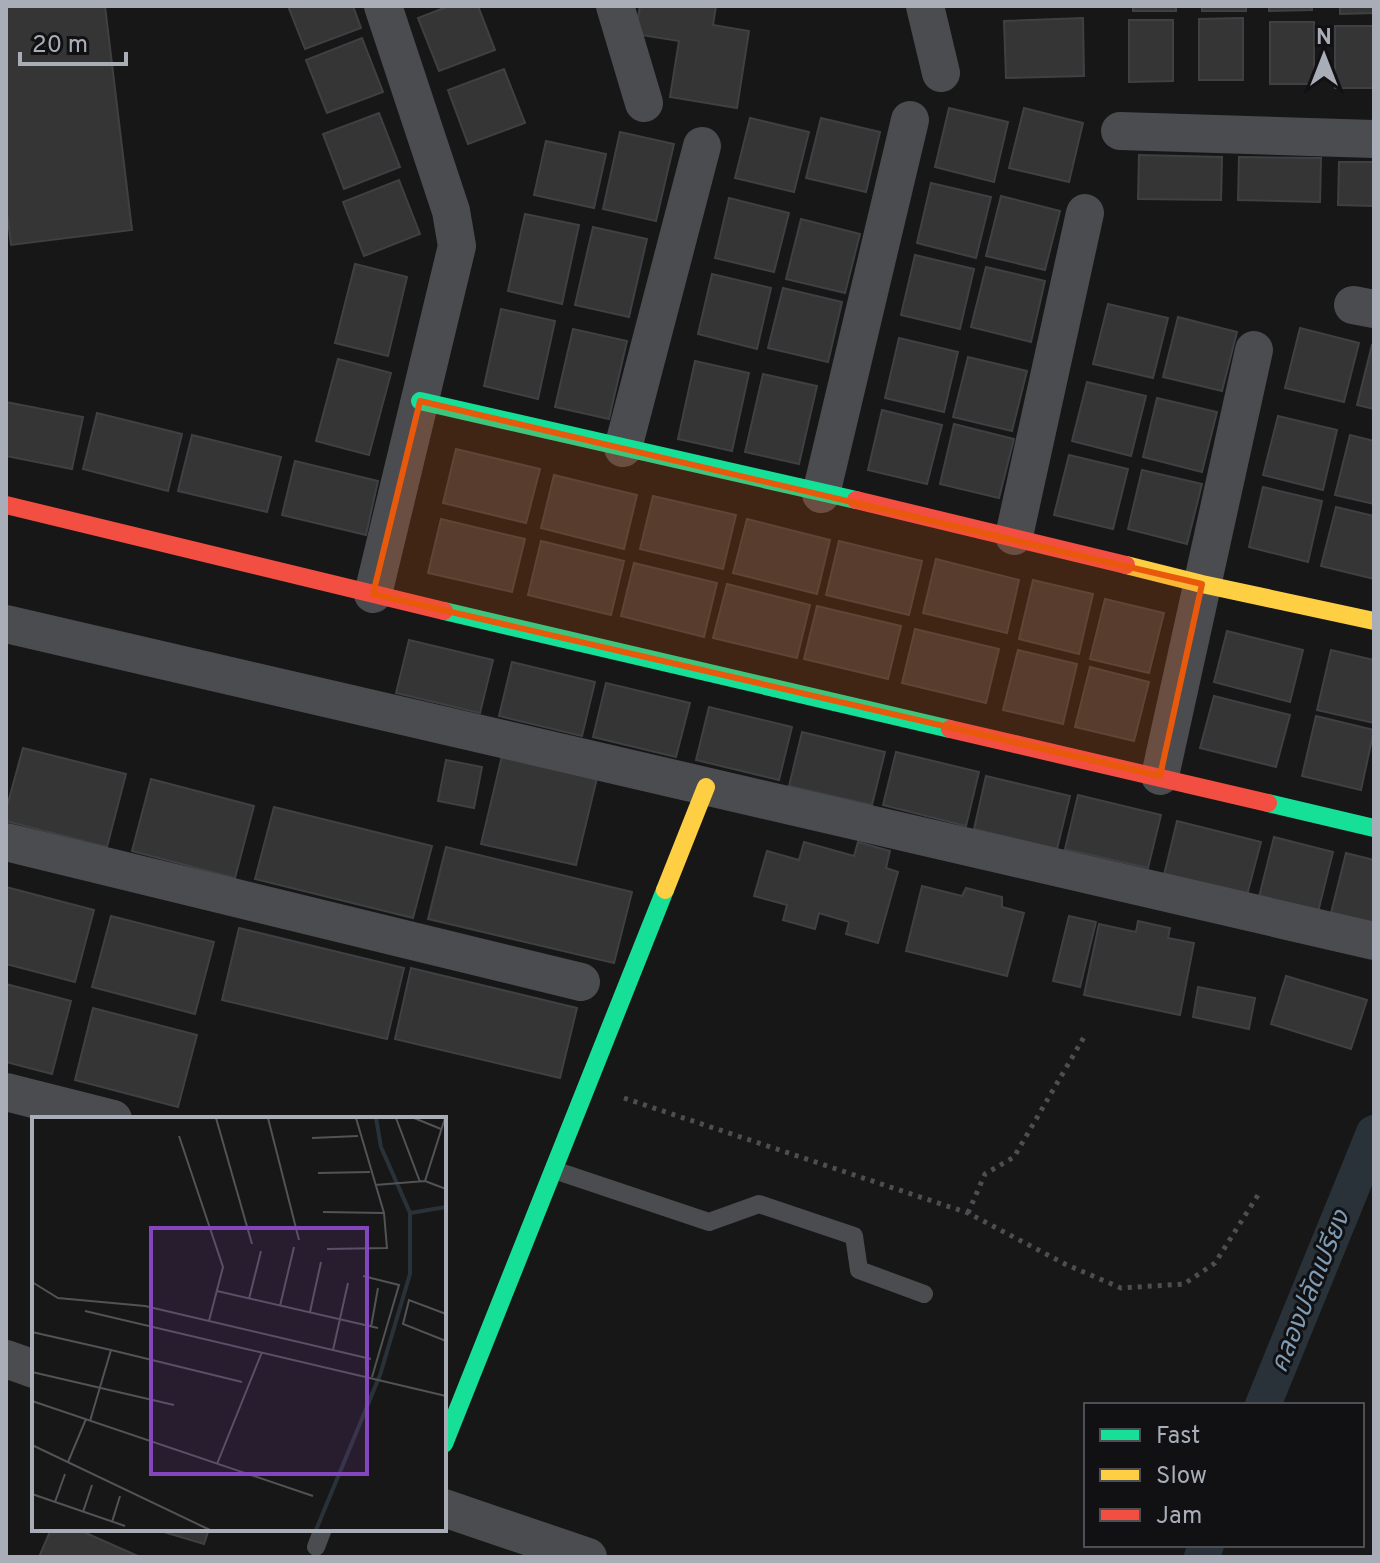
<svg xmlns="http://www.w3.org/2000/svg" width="1380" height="1563" font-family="Overpass,'Noto Sans Thai',sans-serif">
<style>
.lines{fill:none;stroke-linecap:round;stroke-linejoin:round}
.canal{stroke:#2a3239;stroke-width:36}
.building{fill:#353536;stroke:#3f4043;stroke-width:2}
.path{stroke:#4d4e52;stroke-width:5;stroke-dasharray:4 6;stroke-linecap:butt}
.lane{stroke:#4b4c50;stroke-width:18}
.street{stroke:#4b4c50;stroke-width:38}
.fast{stroke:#16e098;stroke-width:18}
.slow{stroke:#ffcf43;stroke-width:18}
.jam{stroke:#f24e42;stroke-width:18}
.marked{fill:#e8590c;fill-opacity:0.2;stroke:#e8590c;stroke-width:6;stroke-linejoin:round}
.labels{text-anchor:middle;stroke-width:6;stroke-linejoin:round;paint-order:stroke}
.water-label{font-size:26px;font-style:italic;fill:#7f9bb3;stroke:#111113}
.inset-river{fill:none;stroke:#2a3239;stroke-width:4}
.inset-road{fill:none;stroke:#515357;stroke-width:2}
.view{fill:#8446be;fill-opacity:0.15;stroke:#8446be;stroke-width:4}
.inset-edge{fill:none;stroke:#a8adb8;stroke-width:4}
</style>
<rect width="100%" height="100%" fill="#171717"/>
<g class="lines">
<path class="canal" d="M1263 1405 1374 1133
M1202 1557 1206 1545"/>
</g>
<path class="building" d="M6 6H105L132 230 11 245 6 203Z
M288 6H353L361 28 305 49Z
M449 6H478L495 50 439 71 418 18Z
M640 6H716L713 25 749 31 737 108 670 97 679 41 635 34Z
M1133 6H1176V11H1133Z
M1202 6H1246V11H1202Z
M1269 6H1312V10L1269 11Z
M1340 6H1374V13L1340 14Z
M1083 18 1084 76 1006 78 1004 21Z
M1243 18V80H1199V19Z
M1129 20H1173V81L1129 82Z
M1270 22H1314V84H1270Z
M1335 26H1374V88H1335Z
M362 38 383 92 327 113 306 60Z
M504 69 525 123 468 144 448 90Z
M949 108 1008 122 994 182 935 167Z
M1024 108 1083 123 1069 182 1009 168Z
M379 113 400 167 344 189 323 134Z
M750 118 809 132 794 192 735 178Z
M821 118 880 132 866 192 806 178Z
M620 132 674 144 656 221 603 209Z
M546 141 606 154 594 208 534 195Z
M1139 155 1222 157 1221 200 1138 199Z
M1239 157 1321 158 1320 202 1238 200Z
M1339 162H1374V206L1338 205Z
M399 180 420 234 364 256 343 202Z
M931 183 991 197 976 258 917 243Z
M1001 196 1060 211 1045 270 986 256Z
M729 198 789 213 774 272 715 258Z
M525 214 579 225 562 304 508 291Z
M801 219 860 234 845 293 786 279Z
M593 227 647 239 629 317 575 305Z
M915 255 974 269 960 329 901 315Z
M355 264 407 277 388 356 335 343Z
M986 267 1045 281 1031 342 971 327Z
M712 274 771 288 757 349 698 334Z
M783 288 842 302 828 362 768 348Z
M1108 304 1168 318 1153 378 1093 364Z
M501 309 555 321 538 399 484 386Z
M1178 317 1237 332 1222 391 1163 377Z
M1300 328 1359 343 1344 402 1285 388Z
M573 329 627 341 609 419 555 407Z
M899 338 958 352 944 412 885 398Z
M1372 345 1374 346V409L1357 405Z
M968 357 1027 371 1012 431 953 417Z
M338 359 391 373 369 455 316 441Z
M695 361 749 373 732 451 678 439Z
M763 374 817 386 799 464 745 452Z
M1087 382 1146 396 1131 456 1072 441Z
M1157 398 1217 412 1202 472 1143 457Z
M6 402 83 417 72 469 6 456Z
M882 410 942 425 927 484 868 470Z
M97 413 182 434 168 491 83 469Z
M1278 416 1337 430 1323 490 1263 475Z
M954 424 1014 439 999 498 940 484Z
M192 435 281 457 267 512 178 491Z
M1350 435 1374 441V504L1335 495Z
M456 449 540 469 526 523 443 503Z
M1069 455 1128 469 1113 529 1054 515Z
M295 461 378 481 366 535 282 515Z
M1142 470 1202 484 1187 544 1128 529Z
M554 475 637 495 624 549 541 528Z
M1263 487 1322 501 1308 562 1249 547Z
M653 496 736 515 723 569 640 549Z
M1336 507 1374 516V579L1321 566Z
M441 519 525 539 512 592 428 573Z
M747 519 830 540 817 594 733 573Z
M541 541 624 561 611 615 528 595Z
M839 541 922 561 909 615 826 595Z
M936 559 1019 580 1007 633 923 613Z
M634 563 717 583 704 637 621 616Z
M1033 580 1093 594 1079 654 1019 639Z
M727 584 810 605 797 658 713 638Z
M1105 599 1164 613 1149 673 1090 659Z
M817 606 901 626 888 679 804 659Z
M915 629 999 649 986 703 902 683Z
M1227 631 1303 650 1290 702 1214 682Z
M409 640 493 660 480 713 396 693Z
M1018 650 1077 664 1063 724 1003 710Z
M1331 650 1374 660V723L1317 710Z
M512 662 595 682 582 736 499 716Z
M1090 667 1149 682 1134 741 1075 727Z
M606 683 690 703 676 757 593 737Z
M1214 696 1290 715 1276 767 1200 748Z
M709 707 792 727 779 780 696 760Z
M1316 716 1374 730 1361 790 1302 776Z
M802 732 885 752 872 805 789 786Z
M23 748 126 774 107 847 6 821V810Z
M896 752 979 772 966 826 883 805Z
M502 756 597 778 576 865 481 844Z
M446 760 482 767 474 808 438 801Z
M986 776 1070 796 1057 849 974 829Z
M151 779 254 806 235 878 132 851Z
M1078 795 1161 815 1148 868 1065 849Z
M274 807 432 846 413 918 255 879Z
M1177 821 1261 842 1247 895 1164 875Z
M1274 837 1333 852 1318 912 1259 897Z
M804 842 854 856 858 842 890 851 886 868 898 872 878 943 846 934 849 922 819 913 815 929 783 920 787 905 754 896 767 851 799 860Z
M446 847 632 892 614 963 428 919Z
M1346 853 1374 860V923L1331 913Z
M922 886 962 896 966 888 1002 897V907L1024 913 1007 976 906 951Z
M6 887 94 910 75 982 6 964Z
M111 916 214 942 195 1014 92 987Z
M1069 916 1096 922 1080 987 1053 981Z
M1138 921 1170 928 1168 938 1194 943 1180 1015 1084 995 1099 924 1136 932Z
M239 928 404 968 387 1039 222 1000Z
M411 968 577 1008 560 1078 395 1039Z
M1286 976 1367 1000 1351 1049 1271 1024Z
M6 984 71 1001 52 1074 6 1062Z
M1198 987 1255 998 1249 1029 1193 1017Z
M93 1008 197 1035 178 1107 75 1080Z
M51 1529H77L140 1557H39Z
M154 1529H209L204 1544Z"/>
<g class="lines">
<path class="path" d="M624 1098 968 1213 1065 1264 1121 1288 1184 1284 1215 1263 1258 1195
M968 1213 985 1174 1014 1157 1084 1037"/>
<path class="lane" d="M554 1170 709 1222 759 1204 854 1236 859 1270 924 1294
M316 1547 323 1529"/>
<path class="street" d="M615 6 644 103
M925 6 941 73
M1120 131 1374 139
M1353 305 1374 309
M623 448 702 146
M821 494 910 120
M1014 536 1085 213
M373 594 457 246 451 211 383 6
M6 624 1374 941
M1160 776 1254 350
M6 842 581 982
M6 1092 113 1119
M6 1359 34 1369
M444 1508 588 1557"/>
<path class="fast" d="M420 401 856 500
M444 611 950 729
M1268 803 1374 828
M444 1444 665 890"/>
<path class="slow" d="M1126 565 1202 584 1374 621
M665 890 706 787"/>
<path class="jam" d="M856 500 1126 565
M6 505 444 611
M950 729 1268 803"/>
</g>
<path class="marked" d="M420 401 1202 584 1160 776 373 594Z"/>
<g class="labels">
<g class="water-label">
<text transform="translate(1309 1291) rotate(-68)" y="9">คลองปลัดเปรียง</text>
</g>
</g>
<g transform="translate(32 1117)">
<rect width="414" height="414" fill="#171717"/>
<path class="inset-river" d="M378 96 414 90M284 413 348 258 378 157V96L349 30 344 1"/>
<path class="inset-road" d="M184 1 220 127M236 1 267 123M364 1 388 65M382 1 409 12M147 19 191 150 177 204M280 21 326 19M286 56 338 55M393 64 413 1M343 68 393 64 414 72M291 95 352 96M295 132 355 131 352 96 324 1M331 159 367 168 340 260M0 165 26 181 113 189 339 242M185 174 346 211M217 182 229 134M248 189 262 130M53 194 414 279M278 195 289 145M414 197 377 183 371 207 414 224M339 210 346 171M0 215 79 233 58 304M79 233 210 265M301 233 316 166M0 255 142 288M0 284 281 379M0 328 178 413M36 345 54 302M185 347 230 235M0 377 93 409M23 385 33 357M51 395 60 368M80 405 88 379"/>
<path class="view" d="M119 111H335V357H119Z"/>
<rect width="414" height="414" class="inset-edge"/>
</g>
<rect width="1380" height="1563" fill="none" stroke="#a8adb8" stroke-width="16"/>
<rect x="1084" y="1403" width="280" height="144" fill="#111113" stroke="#4d4f55" stroke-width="2"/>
<rect x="1100" y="1429" width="40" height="12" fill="#16e098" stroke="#4d4f55" stroke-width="2"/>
<text x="1156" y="1443" font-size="24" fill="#a8adb8">Fast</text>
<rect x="1100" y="1469" width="40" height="12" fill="#ffcf43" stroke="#4d4f55" stroke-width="2"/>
<text x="1156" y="1483" font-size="24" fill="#a8adb8">Slow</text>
<rect x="1100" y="1509" width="40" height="12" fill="#f24e42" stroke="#4d4f55" stroke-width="2"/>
<text x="1156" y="1523" font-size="24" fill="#a8adb8">Jam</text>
<g transform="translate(1324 56)" stroke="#111113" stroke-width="6" paint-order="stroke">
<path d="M0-6L14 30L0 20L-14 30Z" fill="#a8adb8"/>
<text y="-12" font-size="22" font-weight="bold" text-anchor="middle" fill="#a8adb8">N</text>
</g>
<path d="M20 52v12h106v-12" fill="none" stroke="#a8adb8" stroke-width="4"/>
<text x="32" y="52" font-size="24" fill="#a8adb8" stroke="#111113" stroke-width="6" paint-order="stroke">20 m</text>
</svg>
